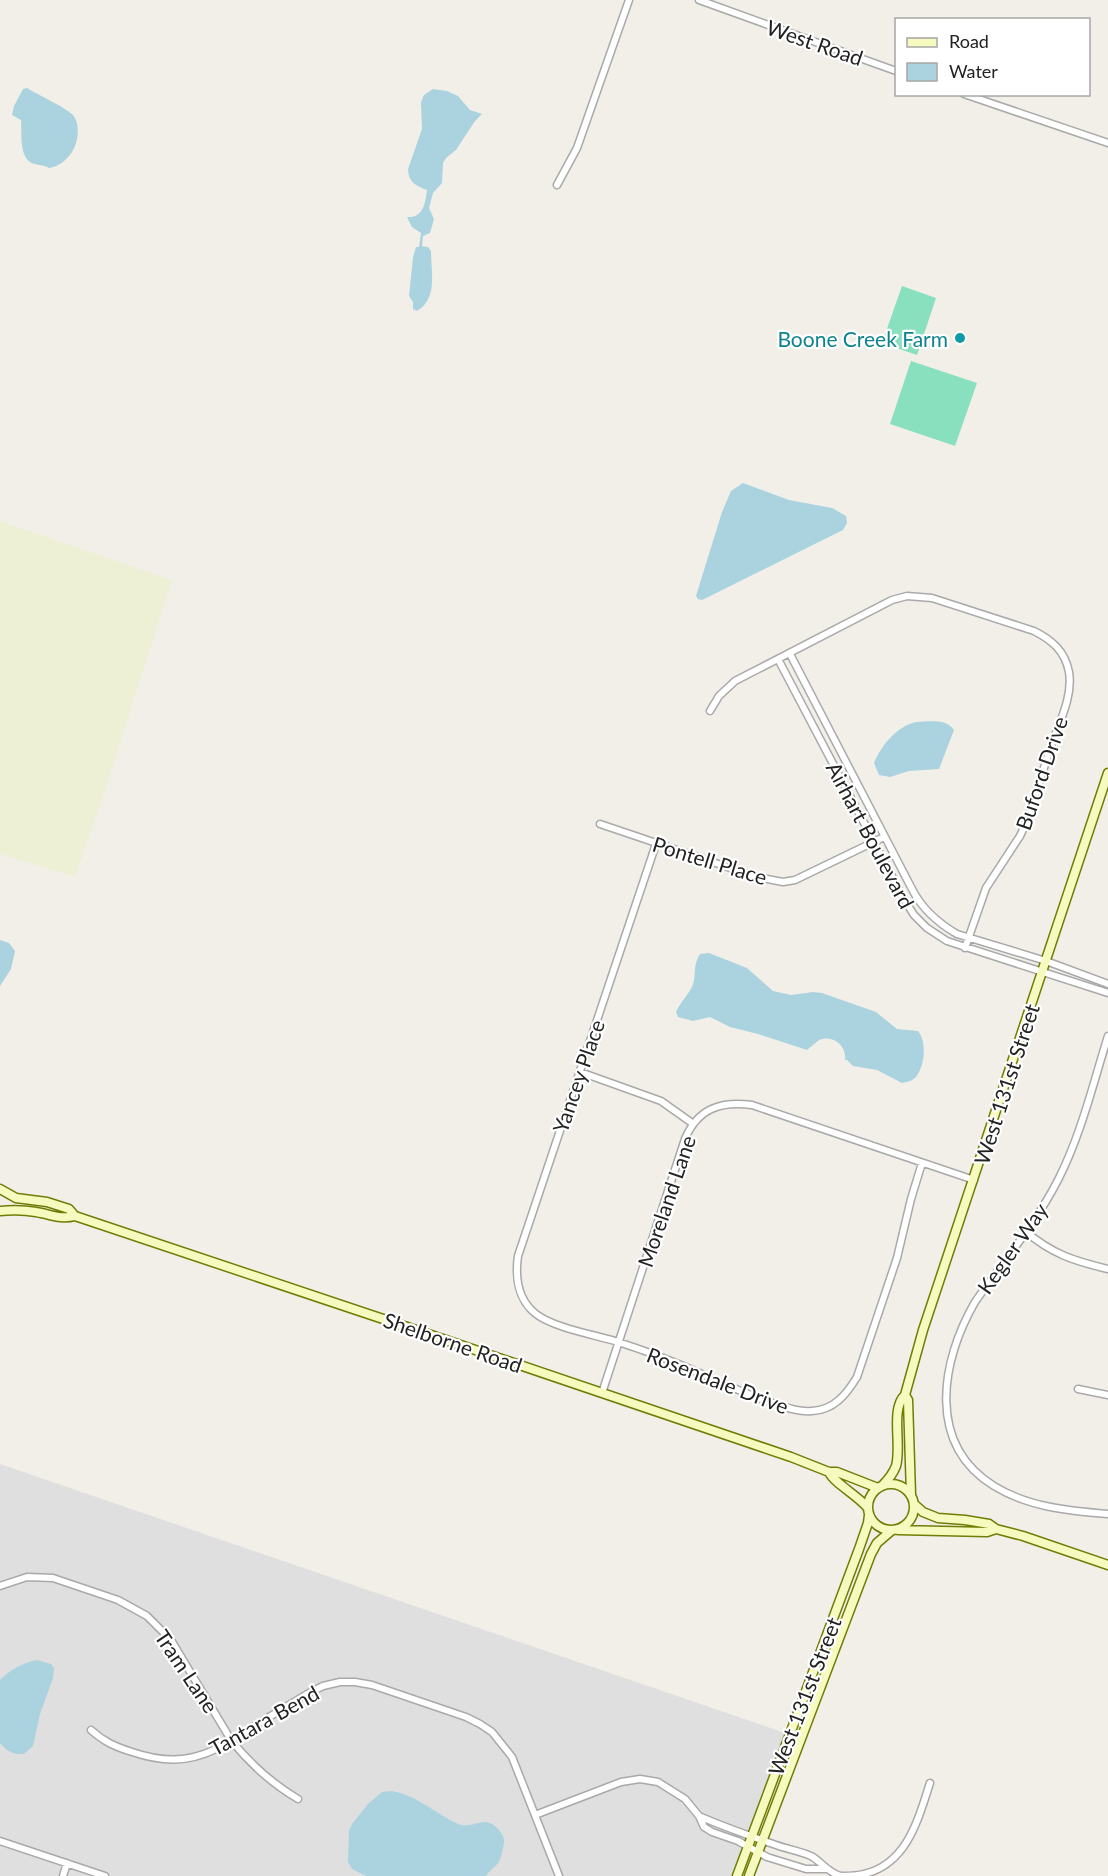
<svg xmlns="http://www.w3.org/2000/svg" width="1108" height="1876" viewBox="0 0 1108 1876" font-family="Lato,sans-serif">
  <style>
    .residential { fill: #e0dfdf }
    .farmland { fill: #eef0d5 }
    .pitch { fill: #88e0be }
    .water { fill: #aad3df }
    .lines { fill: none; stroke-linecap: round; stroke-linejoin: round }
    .street-casing { stroke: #a9a9a9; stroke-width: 9 }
    .secondary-casing { stroke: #707d05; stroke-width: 11 }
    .street { stroke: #fff; stroke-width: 6 }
    .secondary { stroke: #f7fabf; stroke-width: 8 }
    .culture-dot { fill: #0f9aa8; stroke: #fff; stroke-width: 2 }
    .labels { text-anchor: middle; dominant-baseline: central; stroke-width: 4.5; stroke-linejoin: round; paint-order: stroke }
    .street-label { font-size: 21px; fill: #222; stroke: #fff }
    .culture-label { font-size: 21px; fill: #0d838f; stroke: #fff; text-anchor: end }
  </style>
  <rect width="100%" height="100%" fill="#f2efe9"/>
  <!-- residential -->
  <path class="residential" d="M 0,1464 L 785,1733 L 735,1876 L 0,1876 Z"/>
  <!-- farmland -->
  <path class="farmland" d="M 0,521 L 172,580 L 104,794 L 75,877 L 0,854 Z"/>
  <!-- pitch -->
  <path class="pitch" d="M 902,286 L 936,298 L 917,355 L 882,343 Z
    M 911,361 L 977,383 L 955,446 L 890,424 Z"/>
  <!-- water -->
  <path class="water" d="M 27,88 C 38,95 65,107 73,115 C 81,125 78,142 72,152 C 67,160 58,167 49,168 C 43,164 36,166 30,162 C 19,154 22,132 21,120 L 12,115 L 14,106 L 23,89 Z
    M 433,89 L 447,91 L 458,96 L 470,110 L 482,114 L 475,121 L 456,150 L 446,158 L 443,163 L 442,183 L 433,193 L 429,208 L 434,219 L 430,233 L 423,236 L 422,246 L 428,247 L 431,251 C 431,273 438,298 417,311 L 413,309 L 413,302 L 409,296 L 413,257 L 416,247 L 419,247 L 421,233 L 412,227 L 407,217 C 424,218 425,203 427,190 C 416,186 408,182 408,169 L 422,129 L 421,102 L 424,95 Z
    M 743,483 L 789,500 L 832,508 L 846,516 L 847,523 L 843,530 L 702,600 L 698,599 L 696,596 L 722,512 L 731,491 Z
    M 916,722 C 928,722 946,718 954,730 L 939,769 L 909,771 L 890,777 L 879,775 L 874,763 C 881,746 897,726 916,722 Z
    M 0,940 L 9,943 L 15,951 L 11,969 L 0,986 Z
    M 709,953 L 747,968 L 773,991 L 791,995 L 813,992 L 822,993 L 876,1012 L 897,1029 L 918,1031 C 927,1042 925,1065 916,1077 C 912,1081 907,1082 902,1083 L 877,1070 L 853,1066 L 847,1060 L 845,1060 C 847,1046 833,1034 819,1040 C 815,1043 811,1047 807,1050 L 758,1034 L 730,1027 L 710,1017 L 693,1021 L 678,1017 L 676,1012 C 680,1003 687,996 692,987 C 697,976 692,967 700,954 Z
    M 37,1660 L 51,1664 L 54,1668 L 53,1678 L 40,1714 L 33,1746 L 24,1754 C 13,1755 7,1751 0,1743 L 0,1680 C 10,1670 22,1663 37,1660 Z
    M 392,1791 C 415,1795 433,1811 454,1822 C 466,1829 473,1823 485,1822 C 493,1822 503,1832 504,1840 C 504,1845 502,1854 500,1859 C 498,1866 490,1869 486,1876 L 366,1876 L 352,1869 L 348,1862 L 349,1831 L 352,1824 L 368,1804 L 382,1792 Z"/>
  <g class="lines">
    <defs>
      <path id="street" d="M 699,0 L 896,71
        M 964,94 L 1108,143
        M 557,185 L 577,148 L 629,0
        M 790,654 L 912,889 C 922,909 938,923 957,934 L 1046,961 L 1108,984
        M 778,659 L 904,899 L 914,915 L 927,928 L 947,941 L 1108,993
        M 710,711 L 719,696 L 735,681 L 892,600 L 907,596 L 932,598 L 1034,631 C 1052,640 1065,651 1069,672 C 1073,696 1060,721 1052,743 C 1043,770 1035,796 1026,823 L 1020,836 L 986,888 L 965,948
        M 600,824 L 757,877 L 783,882 L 795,880 L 884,837
        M 656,844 L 518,1256 C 515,1277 518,1300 536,1314 C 554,1328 596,1335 618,1342 C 640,1349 662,1357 683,1366 C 714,1379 744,1394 776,1404 C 788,1408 799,1412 812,1411 C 834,1410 846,1395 857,1377 L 897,1258 L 911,1199 L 922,1163
        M 1108,1036 C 1093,1084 1081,1135 1058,1180 C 1036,1223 1003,1262 975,1302 C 941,1361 926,1444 994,1486 C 1028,1507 1069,1511 1108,1514
        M 580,1072 L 661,1101 L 692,1123
        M 1025,1231 C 1052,1254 1074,1261 1108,1269
        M 1078,1389 L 1108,1395
        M 602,1393 L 685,1139 C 698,1108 721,1101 752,1105 L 974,1180
        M 0,1586 L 27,1577 L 53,1578 L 118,1600 L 147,1616 L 171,1640 L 231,1740 C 251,1765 271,1783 298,1799
        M 91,1730 C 104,1742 116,1747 132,1752 C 162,1762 187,1763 216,1749 L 309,1693 L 323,1686 L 340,1682 L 355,1682 L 372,1685 L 466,1717 L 480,1724 L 492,1732 L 512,1757 L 559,1876
        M 535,1815 L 621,1782 L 640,1779 L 658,1782 L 685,1799 L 699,1816 L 704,1827 L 712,1832 L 738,1841 L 767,1857 L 806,1869 L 826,1869
        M 699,1816 C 724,1827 750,1836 776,1845 C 787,1849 800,1851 811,1856 C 822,1862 828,1873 841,1876 C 848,1876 857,1876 864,1874 C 907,1864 918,1820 930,1783
        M 0,1841 L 105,1876
        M 63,1876 L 67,1863"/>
      <path id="secondary" d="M 0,1189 L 16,1198 L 47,1202 L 69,1209 L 75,1216
        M 0,1211 C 12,1210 24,1210 36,1212 C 50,1214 60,1220 75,1216 L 431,1335 L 791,1457 L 829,1472 L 837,1472 L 878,1488
        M 905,1395 L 908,1400 L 911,1495
        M 829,1472 C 834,1483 857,1495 867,1507
        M868 1507a23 23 0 1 1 46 0a23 23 0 1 1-46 0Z
        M 882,1486 C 888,1480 893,1474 896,1466 C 902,1446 890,1409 905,1395 L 923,1330 L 1108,773
        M 914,1504 L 923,1512 L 938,1518 L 965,1520 L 989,1524 L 996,1529 L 1023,1536 L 1108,1565
        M 898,1530 L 987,1532 L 996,1529
        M 737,1876 L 859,1549 L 868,1523 L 869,1515
        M 749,1876 L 871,1554 L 877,1543 L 891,1531"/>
    </defs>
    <!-- street casing -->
    <use href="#street" class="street-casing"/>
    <!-- secondary casing -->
    <use href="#secondary" class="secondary-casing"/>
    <!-- street -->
    <use href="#street" class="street"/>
    <!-- secondary -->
    <use href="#secondary" class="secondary"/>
  </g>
  <!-- markers -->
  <circle class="culture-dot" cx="960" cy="338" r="6"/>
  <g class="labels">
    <!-- street labels -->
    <g class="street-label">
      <text transform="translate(815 42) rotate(19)">West Road</text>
      <text transform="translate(1041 773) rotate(-71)">Buford Drive</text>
      <text transform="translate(871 835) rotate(62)">Airhart Boulevard</text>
      <text transform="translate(710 860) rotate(17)">Pontell Place</text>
      <text transform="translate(578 1076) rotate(-71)">Yancey Place</text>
      <text transform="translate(1006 1084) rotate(-72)">West 131st Street</text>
      <text transform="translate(666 1201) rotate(-71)">Moreland Lane</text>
      <text transform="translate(1012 1248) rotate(-55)">Kegler Way</text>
      <text transform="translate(453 1342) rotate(19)">Shelborne Road</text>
      <text transform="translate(718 1380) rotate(21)">Rosendale Drive</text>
      <text transform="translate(187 1671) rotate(56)">Tram Lane</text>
      <text transform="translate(804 1696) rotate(-69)">West 131st Street</text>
      <text transform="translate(264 1720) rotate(-29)">Tantara Bend</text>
    </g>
    <!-- culture labels -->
    <g class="culture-label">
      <text x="948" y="338">Boone Creek Farm</text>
    </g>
  </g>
  <!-- legend -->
  <rect x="895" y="18" width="195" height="78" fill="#ffffff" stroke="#a7a7a7" stroke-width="1.5"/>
  <rect x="907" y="38" width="30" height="9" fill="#f7fabf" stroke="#a7a7a7" stroke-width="1.5"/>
  <text x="949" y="48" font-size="18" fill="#222222">Road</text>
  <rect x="907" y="63" width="30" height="18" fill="#aad3df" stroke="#a7a7a7" stroke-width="1.5"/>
  <text x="949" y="78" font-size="18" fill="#222222">Water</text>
</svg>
